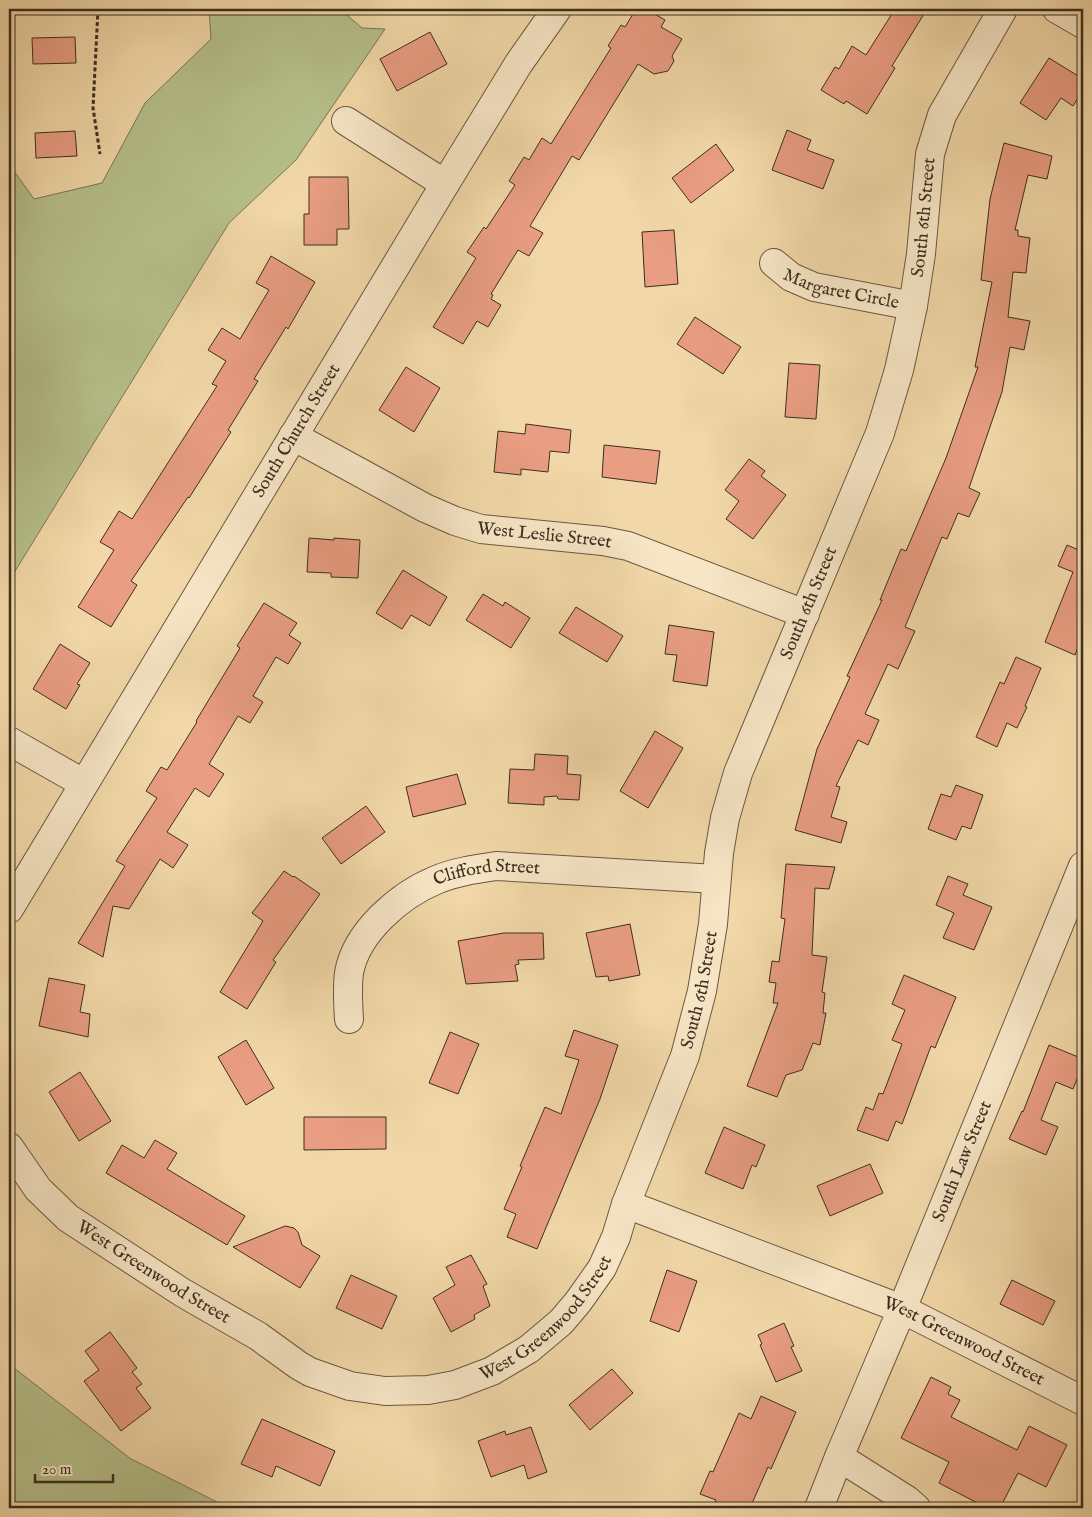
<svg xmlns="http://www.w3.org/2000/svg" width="1092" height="1517" viewBox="0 0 1092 1517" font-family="'IM FELL English',serif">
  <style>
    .green { fill: #b6c08b; stroke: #7a7756 }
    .building { fill: #e99d82; stroke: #3d2e21 }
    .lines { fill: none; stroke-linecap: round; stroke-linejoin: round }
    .minor-casing { stroke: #6a5843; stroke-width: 30 }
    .path { stroke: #3d2e21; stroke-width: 3; stroke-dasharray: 4 2.5; stroke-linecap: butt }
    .minor { stroke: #f7e6c6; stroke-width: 28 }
    .labels { text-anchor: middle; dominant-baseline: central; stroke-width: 4; stroke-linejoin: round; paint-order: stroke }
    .street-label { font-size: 18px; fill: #3d2e21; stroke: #f7e6c6 }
  </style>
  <rect width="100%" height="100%" fill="#f2d8a8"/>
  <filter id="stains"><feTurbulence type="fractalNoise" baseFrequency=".004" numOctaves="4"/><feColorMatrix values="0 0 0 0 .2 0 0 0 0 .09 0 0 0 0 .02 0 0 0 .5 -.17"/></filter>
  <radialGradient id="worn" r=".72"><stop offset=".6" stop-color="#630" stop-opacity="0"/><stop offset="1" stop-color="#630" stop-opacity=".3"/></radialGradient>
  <!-- green -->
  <path class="green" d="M 209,9 L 340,9 L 362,28 L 385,29 L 296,160 L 229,223 L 9,581 L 9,164 L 34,199 L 102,183 L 145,103 L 211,39 Z
    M 9,1364 L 131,1459 L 229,1508 L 9,1508 Z"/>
  <!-- building -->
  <path class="building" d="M 636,9 L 646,9 L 665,20 L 661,27 L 682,39 L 672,56 L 674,61 L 668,71 L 654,74 L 638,64 L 579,160 L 572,156 L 530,226 L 543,233 L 529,256 L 518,250 L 491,294 L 493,295 L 491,299 L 501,305 L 488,327 L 477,321 L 463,344 L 433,327 L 476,258 L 467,252 L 484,227 L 486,229 L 515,185 L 509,181 L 524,157 L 529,160 L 542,138 L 551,144 L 611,48 L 608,46 L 621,25 L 625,27 Z
    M 895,9 L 927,9 L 892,66 L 895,68 L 867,114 L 846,101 L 844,104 L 821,90 L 835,67 L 839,69 L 852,46 L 866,55 Z
    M 430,32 L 447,64 L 397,91 L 380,59 Z
    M 75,37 L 76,63 L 33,64 L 32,38 Z
    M 1049,58 L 1083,79 L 1083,90 L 1073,106 L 1061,98 L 1046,120 L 1020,103 Z
    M 787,130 L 811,140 L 807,150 L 834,160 L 823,189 L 772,170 Z
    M 75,131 L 77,156 L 36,158 L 35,133 Z
    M 1004,143 L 1052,156 L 1047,179 L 1028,175 L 1015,230 L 1018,230 L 1018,236 L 1030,238 L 1026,273 L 1013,272 L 1008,317 L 1030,321 L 1024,350 L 1010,347 L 1002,392 L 969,488 L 980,493 L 969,517 L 958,513 L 947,539 L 942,537 L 905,627 L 915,631 L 898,669 L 888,664 L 865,714 L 879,720 L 868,745 L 858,740 L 836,786 L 840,787 L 831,817 L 847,822 L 841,843 L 795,830 L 817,749 L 850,677 L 847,676 L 882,600 L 880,600 L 901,549 L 906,551 L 946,458 L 978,367 L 975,367 L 992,282 L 981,280 L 990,199 Z
    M 716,144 L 734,170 L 691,203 L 672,178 Z
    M 309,177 L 348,177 L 349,229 L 337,229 L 337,245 L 304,245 L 304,214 L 309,214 Z
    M 674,230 L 678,284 L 645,287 L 642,232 Z
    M 271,256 L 315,282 L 288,329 L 286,327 L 254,379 L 258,381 L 228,430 L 231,432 L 189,498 L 188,497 L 131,581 L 137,585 L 111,627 L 78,607 L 114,550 L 100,542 L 119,511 L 132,519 L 217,386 L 212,384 L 226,361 L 208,350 L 222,328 L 240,339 L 269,290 L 256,283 Z
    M 695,317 L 741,347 L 723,374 L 677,344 Z
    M 789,363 L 820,365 L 816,419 L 785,417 Z
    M 406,367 L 440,388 L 414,432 L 379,410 Z
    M 526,424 L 571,430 L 569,453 L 550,451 L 548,472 L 521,469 L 521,475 L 494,472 L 498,431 L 525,434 Z
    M 604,445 L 660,451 L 656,484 L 602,477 Z
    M 749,459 L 765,471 L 761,476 L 786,495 L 753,539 L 726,519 L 739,501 L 725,490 Z
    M 309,538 L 334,540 L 334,538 L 360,540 L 358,578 L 331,577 L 331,573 L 307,572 Z
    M 1067,545 L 1081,551 L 1083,548 L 1083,635 L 1075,655 L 1045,642 L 1073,572 L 1058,566 Z
    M 403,570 L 447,597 L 430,626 L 411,615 L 402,629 L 376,613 Z
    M 483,594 L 503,606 L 505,602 L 530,618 L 511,648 L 466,620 Z
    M 264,603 L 297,623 L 289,635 L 301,643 L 288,664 L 276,657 L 253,696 L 263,702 L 250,723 L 238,716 L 209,764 L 224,774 L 209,797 L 195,788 L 167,832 L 188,845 L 173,868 L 160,859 L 129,909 L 113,906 L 103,957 L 78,943 L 125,866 L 116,861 L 157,798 L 146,791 L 161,767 L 167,770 L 197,722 L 196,721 L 240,648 L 237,646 Z
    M 576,607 L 623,636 L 607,662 L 559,633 Z
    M 669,625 L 714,632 L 707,686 L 673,681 L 677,655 L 665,654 Z
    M 60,644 L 90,663 L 77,684 L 80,685 L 66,709 L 33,689 Z
    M 1016,657 L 1041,668 L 1025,706 L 1027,707 L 1017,728 L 1007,723 L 997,747 L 976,737 L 1000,682 L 1004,684 Z
    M 655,731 L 683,748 L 648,808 L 620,791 Z
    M 535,754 L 568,756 L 567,774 L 581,775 L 579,800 L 558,799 L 557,796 L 544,797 L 544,805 L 508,803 L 510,769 L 534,770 Z
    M 457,774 L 466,804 L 413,817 L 406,787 Z
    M 956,785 L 983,795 L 971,829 L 962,826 L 956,840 L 928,829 L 941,794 L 951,797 Z
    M 366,806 L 385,832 L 341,864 L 322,838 Z
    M 786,864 L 835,867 L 829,889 L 815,888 L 812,955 L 827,957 L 822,992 L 825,993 L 823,1013 L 826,1013 L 820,1045 L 813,1043 L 802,1070 L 786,1075 L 777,1097 L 747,1086 L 778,1003 L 773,1003 L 776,983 L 769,982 L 772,961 L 779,962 L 785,919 L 781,918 Z
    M 284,871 L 293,877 L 294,876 L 320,894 L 273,960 L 276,962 L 247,1009 L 220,992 L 263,921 L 252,913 Z
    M 948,876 L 968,884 L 963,895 L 992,907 L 974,950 L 943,938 L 954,913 L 936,905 Z
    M 630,924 L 640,975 L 609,981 L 608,976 L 596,977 L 586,933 Z
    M 504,933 L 543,933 L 544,959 L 518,960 L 519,964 L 515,965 L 518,981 L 466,984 L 458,941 Z
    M 904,975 L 956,997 L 935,1048 L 931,1046 L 902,1124 L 896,1121 L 888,1141 L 857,1130 L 866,1107 L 873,1110 L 879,1093 L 883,1094 L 902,1044 L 892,1040 L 905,1010 L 892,1004 Z
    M 49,978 L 85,985 L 80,1012 L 90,1014 L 88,1037 L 39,1026 Z
    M 574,1030 L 618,1045 L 600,1099 L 537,1249 L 507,1237 L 516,1214 L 504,1209 L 522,1167 L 520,1166 L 545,1107 L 561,1114 L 579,1060 L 565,1056 Z
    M 450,1032 L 479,1044 L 458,1094 L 429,1083 Z
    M 246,1040 L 274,1088 L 246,1105 L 218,1057 Z
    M 1049,1045 L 1083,1059 L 1083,1064 L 1073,1089 L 1056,1082 L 1041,1120 L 1058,1127 L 1046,1155 L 1009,1139 L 1022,1111 L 1023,1112 Z
    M 80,1072 L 111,1121 L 79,1141 L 49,1092 Z
    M 304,1117 L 386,1117 L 386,1149 L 304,1150 Z
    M 724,1127 L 765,1145 L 756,1167 L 752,1165 L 743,1189 L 705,1173 Z
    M 155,1140 L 177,1153 L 167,1169 L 245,1216 L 227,1245 L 106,1173 L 122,1145 L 144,1158 Z
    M 870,1164 L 883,1193 L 830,1216 L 817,1186 Z
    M 285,1226 L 294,1228 L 298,1232 L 302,1245 L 320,1256 L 300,1288 L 233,1247 Z
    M 471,1255 L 487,1284 L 483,1286 L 490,1306 L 474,1315 L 475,1319 L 451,1332 L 433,1298 L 455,1285 L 446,1267 Z
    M 667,1270 L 697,1281 L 679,1332 L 650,1321 Z
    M 351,1275 L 397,1296 L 382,1329 L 336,1308 Z
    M 1012,1280 L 1055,1301 L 1043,1325 L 1000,1304 Z
    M 784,1323 L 794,1346 L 791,1347 L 802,1371 L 776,1382 L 760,1345 L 762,1344 L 758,1335 Z
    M 110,1332 L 137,1368 L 132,1372 L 142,1384 L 136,1388 L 151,1408 L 121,1431 L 84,1381 L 99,1370 L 85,1351 Z
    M 612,1369 L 633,1393 L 590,1430 L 569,1405 Z
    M 931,1377 L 951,1387 L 948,1394 L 960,1400 L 951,1417 L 1017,1450 L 1029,1426 L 1067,1445 L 1046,1487 L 1018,1473 L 1000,1508 L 987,1508 L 939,1483 L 949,1462 L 901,1438 Z
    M 761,1396 L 796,1412 L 771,1469 L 768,1467 L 750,1508 L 713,1508 L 716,1500 L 700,1494 L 710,1471 L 713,1472 L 739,1413 L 751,1419 Z
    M 262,1419 L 335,1451 L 320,1486 L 276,1466 L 272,1477 L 241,1464 Z
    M 531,1427 L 547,1472 L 528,1479 L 524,1465 L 491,1477 L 478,1441 L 505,1431 L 506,1435 Z"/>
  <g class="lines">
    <defs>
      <g id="minor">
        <path d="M 1057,9 L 1083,24"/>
        <path d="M 346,121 L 445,184"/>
        <path id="s1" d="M 774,263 L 791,277 L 814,287 L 913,306"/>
        <path id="s2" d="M 293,436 L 425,508 L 455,521 L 481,529 L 603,541 L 628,546 L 805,614"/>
        <path d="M 9,741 L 83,783"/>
        <path id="s3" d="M 9,909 L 445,184 L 519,63 L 557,9"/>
        <path id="s4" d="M 349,1019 C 348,1003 347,988 349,973 C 356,932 400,895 436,880 C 455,872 476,869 496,866 L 716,879"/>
        <path id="s5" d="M 9,1147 L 38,1189 L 68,1218 L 183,1293 L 258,1336 L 298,1365 L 310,1372 L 350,1386 L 385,1391 L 428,1390 L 455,1385 L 492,1371 L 529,1349 L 561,1322 L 578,1302 L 602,1268 L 616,1237 L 626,1204 L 685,1056 L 702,991 L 713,924 L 719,853 L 725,818 L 738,773 L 880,433 L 899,370 L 913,306 L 921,254 L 930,154 L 942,115 L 1003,9"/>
        <path id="s6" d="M 626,1204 L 902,1309 L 1083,1401"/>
        <path d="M 839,1457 L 907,1500 L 916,1508"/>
        <path id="s7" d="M 819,1508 L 839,1457 L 902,1309 L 1083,866"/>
      </g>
    </defs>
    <!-- minor casing -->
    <use href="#minor" class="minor-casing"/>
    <!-- path -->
    <path class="path" d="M 98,9 L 93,108 L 100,154"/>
    <!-- minor -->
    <use href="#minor" class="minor"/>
  </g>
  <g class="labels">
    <!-- street labels -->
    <g class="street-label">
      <text stroke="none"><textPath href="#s5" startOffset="1826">South 6th Street</textPath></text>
      <text stroke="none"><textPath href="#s1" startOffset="74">Margaret Circle</textPath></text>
      <text stroke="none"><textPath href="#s3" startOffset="558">South Church Street</textPath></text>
      <text stroke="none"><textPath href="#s2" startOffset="274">West Leslie Street</textPath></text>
      <text stroke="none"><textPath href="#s5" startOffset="1421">South 6th Street</textPath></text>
      <text stroke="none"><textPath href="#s4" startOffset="230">Clifford Street</textPath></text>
      <text stroke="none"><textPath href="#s5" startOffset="1016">South 6th Street</textPath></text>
      <text stroke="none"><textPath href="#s7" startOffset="375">South Law Street</textPath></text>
      <text stroke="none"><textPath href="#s5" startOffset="194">West Greenwood Street</textPath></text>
      <text stroke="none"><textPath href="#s5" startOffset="644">West Greenwood Street</textPath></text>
      <text stroke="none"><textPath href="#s6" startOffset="365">West Greenwood Street</textPath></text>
    </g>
  </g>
  <!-- margin -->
  <rect width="1092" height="1517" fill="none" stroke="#f2d8a8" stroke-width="30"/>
  <rect x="10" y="10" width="1072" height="1497" fill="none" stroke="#3d2e21" stroke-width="2.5"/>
  <rect x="15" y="15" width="1062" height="1487" fill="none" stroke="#3d2e21"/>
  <!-- scale -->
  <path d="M35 1474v8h78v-8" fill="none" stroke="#3d2e21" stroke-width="2.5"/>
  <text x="42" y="1474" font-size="15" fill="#3d2e21" stroke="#f7e6c6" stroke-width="4" paint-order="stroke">20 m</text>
  <rect width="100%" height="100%" filter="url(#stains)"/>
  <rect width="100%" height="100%" fill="url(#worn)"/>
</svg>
